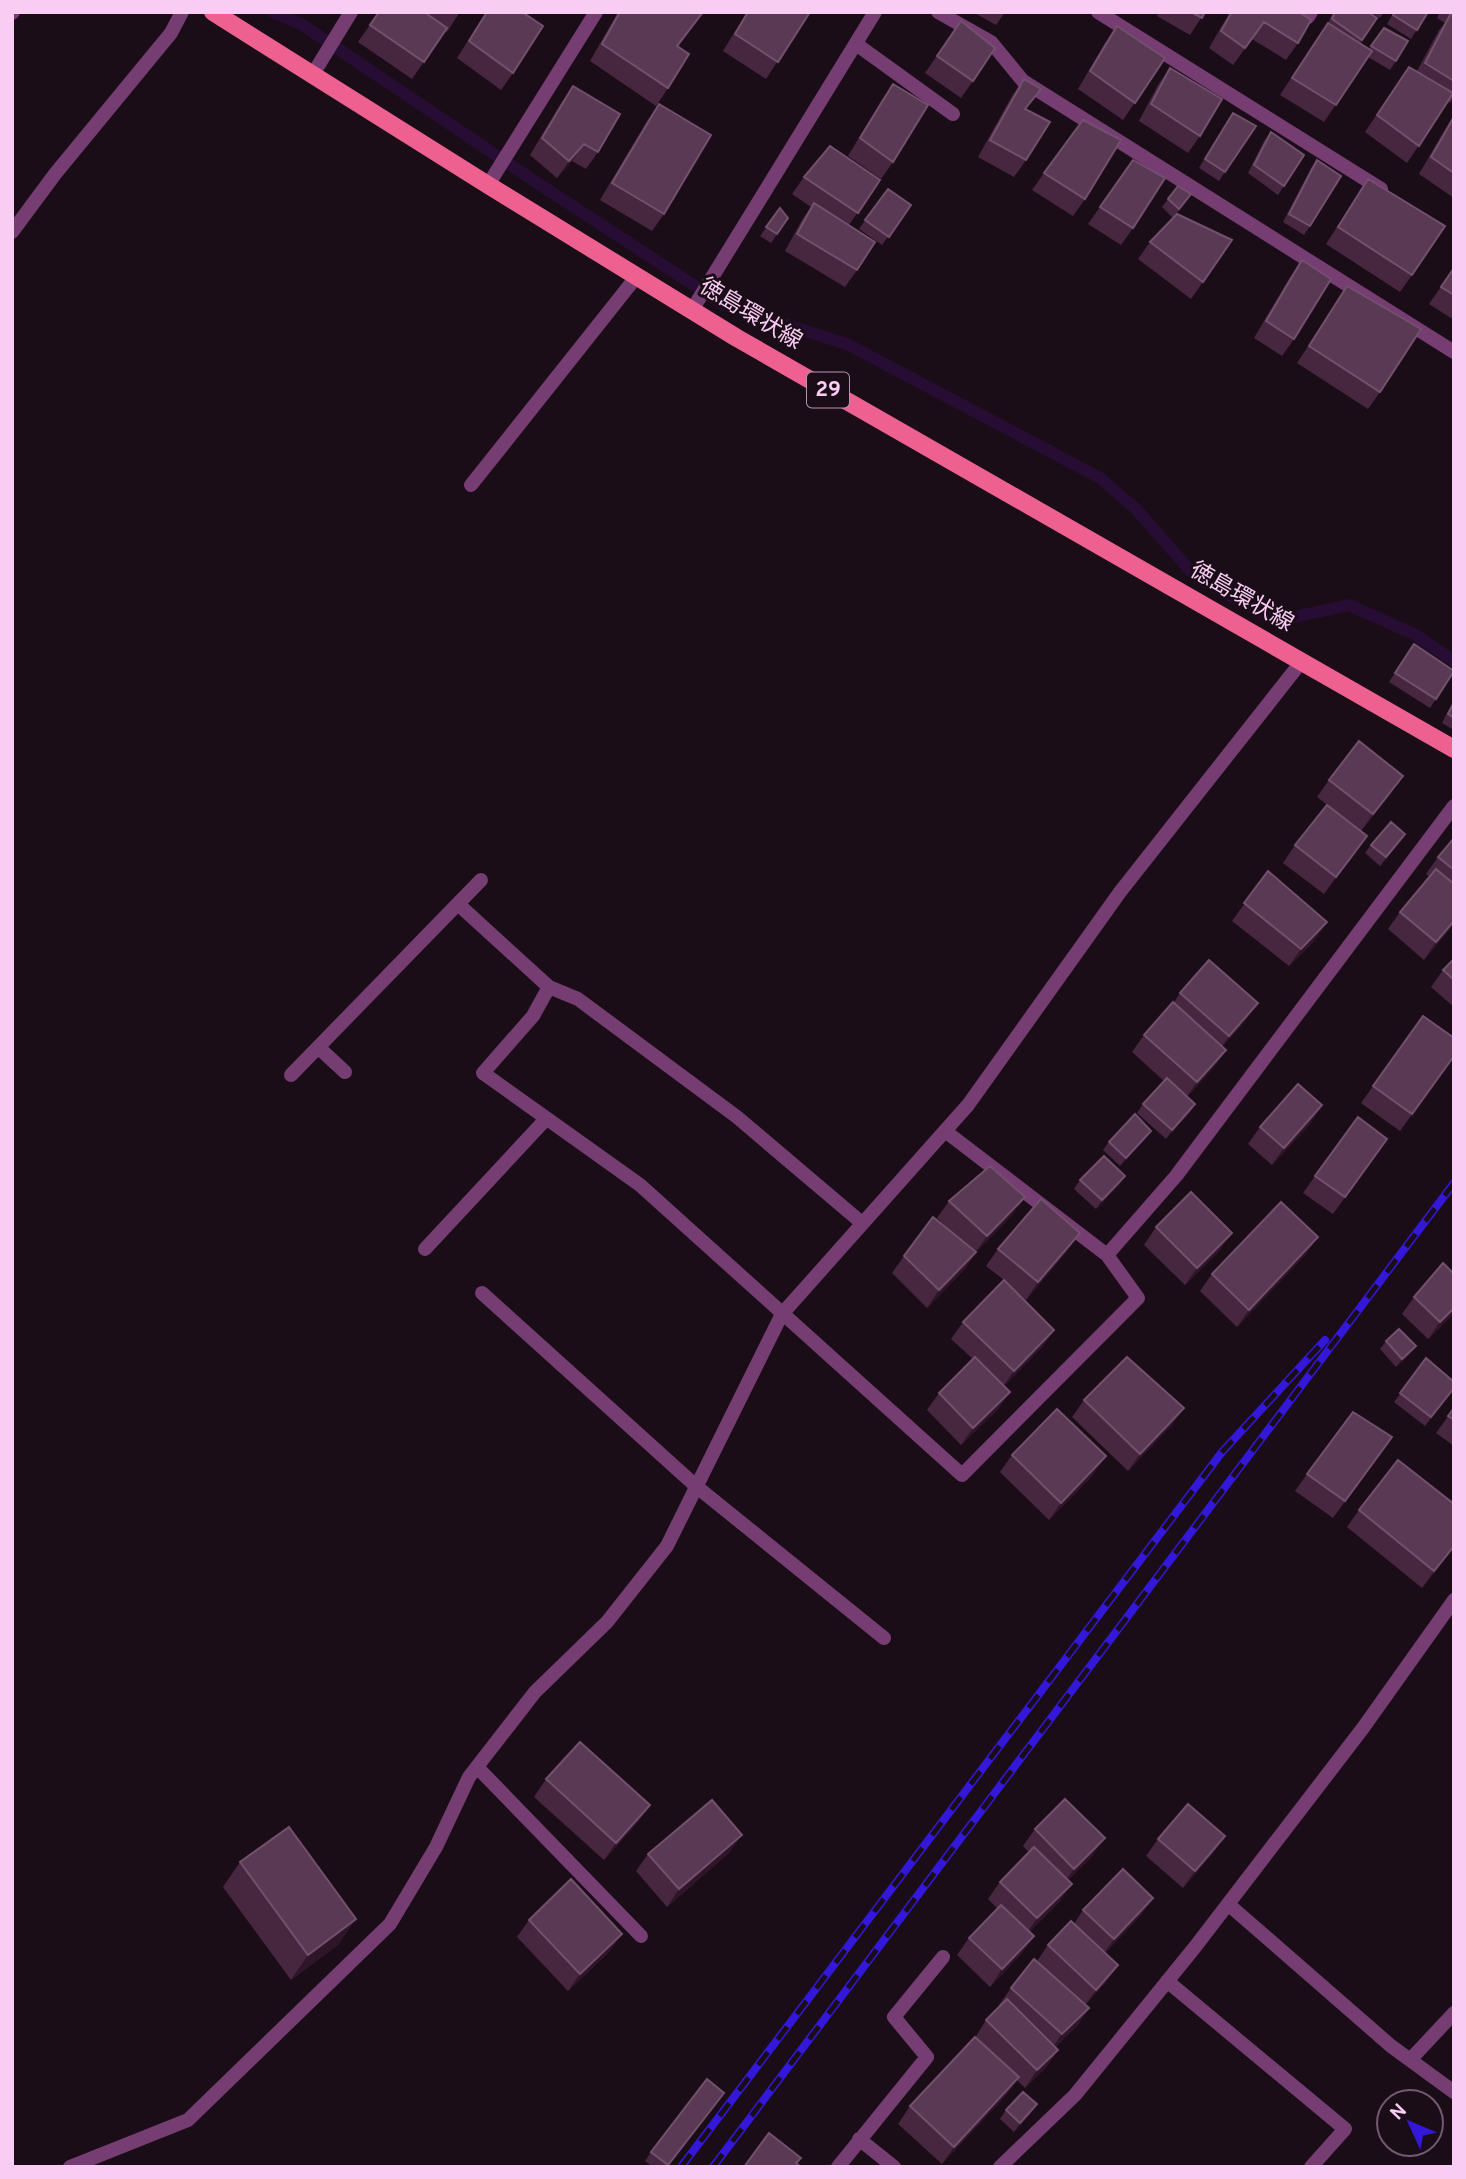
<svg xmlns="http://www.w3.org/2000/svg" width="1466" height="2179" viewBox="0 0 1466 2179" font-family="Overpass,'Noto Sans JP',sans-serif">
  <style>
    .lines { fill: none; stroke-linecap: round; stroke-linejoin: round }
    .stream { stroke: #270d34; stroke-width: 12 }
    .lane { stroke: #753d71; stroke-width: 14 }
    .street { stroke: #753d71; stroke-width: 14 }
    .primary { stroke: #ed608f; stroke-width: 18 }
    .rail-casing { stroke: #3318da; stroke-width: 8 }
    .rail { stroke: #1b0d18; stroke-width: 5; stroke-dasharray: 16; stroke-linecap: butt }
    .wall { fill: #472740 }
    .shaded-wall { fill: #2e1528 }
    .building { fill: #5a3954; stroke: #73506d; stroke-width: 2 }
    .labels { text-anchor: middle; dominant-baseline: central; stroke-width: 6; stroke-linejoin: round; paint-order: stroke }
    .shield { fill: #1b0d18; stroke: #b693b1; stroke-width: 2 }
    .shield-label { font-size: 21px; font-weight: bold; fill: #f9cdf3 }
    .street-label { font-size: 23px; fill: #f9cdf3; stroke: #1b0d18 }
  </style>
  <rect width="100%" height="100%" fill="#1b0d18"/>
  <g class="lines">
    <!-- stream -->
    <path class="stream" d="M 273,12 L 301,24 L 536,182 L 724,305 L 847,344 L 1100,478 L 1135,508 L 1195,576 L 1276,621 L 1349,605 L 1414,634 L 1454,661"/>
    <!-- lane -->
    <path class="lane" d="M 1308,17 L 1311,12
      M 856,44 L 953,114"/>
    <!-- street -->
    <path class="street" d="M 938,12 L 991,42 L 1023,81 L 1454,352
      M 1098,12 L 1381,189
      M 12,13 L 13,12
      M 313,74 L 351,12
      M 488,185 L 596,12
      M 12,232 L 55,174 L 171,33 L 182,12
      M 692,310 L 875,12
      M 471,485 L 637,276
      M 458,904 L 549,987 L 578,999 L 737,1117 L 862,1223
      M 549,987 L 533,1016 L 483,1073 L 640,1185 L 962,1475 L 1138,1298 L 1107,1255
      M 318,1047 L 345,1072
      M 291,1075 L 481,880
      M 945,1131 L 1107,1255 L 1176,1176 L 1454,806
      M 425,1249 L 546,1119
      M 482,1293 L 697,1487 L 884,1638
      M 477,1767 L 641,1936
      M 1228,1904 L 1391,2046 L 1454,2092
      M 1167,1981 L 1345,2129 L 1311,2167
      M 1410,2060 L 1454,2013
      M 859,2139 L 894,2167
      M 70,2167 L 188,2120 L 390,1924 L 436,1847 L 469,1777 L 535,1692 L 607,1622 L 667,1546 L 782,1314 L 968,1105 L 1120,892 L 1302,661
      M 838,2167 L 927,2057 L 894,2017 L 943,1957
      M 1000,2167 L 1075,2095 L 1195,1947 L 1363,1728 L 1454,1600"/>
    <!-- primary -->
    <path class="primary" d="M 213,12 L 488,185 L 737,338 L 1454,749"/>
    <defs>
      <path id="rail" d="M 681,2167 L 1222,1452 L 1325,1340
        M 713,2167 L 1454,1183"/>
    </defs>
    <!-- rail casing -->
    <use href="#rail" class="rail-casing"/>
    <!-- rail -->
    <use href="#rail" class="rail"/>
  </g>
  <!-- wall -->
  <path class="wall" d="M 379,12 L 460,12 L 447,32 L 445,31 L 412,79 L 358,42 Z
    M 486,12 L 522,12 L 513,73 L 501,90 L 457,58 Z
    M 618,12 L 704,12 L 678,47 L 668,88 L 656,106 L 590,61 Z
    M 747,12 L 810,12 L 766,79 L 723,51 Z
    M 973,12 L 1005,12 L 996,25 Z
    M 1159,12 L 1205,12 L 1190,35 L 1157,16 Z
    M 1230,12 L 1299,12 L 1298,43 L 1286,60 L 1252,39 L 1233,65 L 1209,48 Z
    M 1333,12 L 1368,12 L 1377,18 L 1360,44 L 1369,49 L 1384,28 L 1396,61 L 1390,70 L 1368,57 L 1324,122 L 1280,95 L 1316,40 L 1328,23 Z
    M 1371,12 L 1384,12 L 1380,18 Z
    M 1394,12 L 1428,12 L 1411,39 L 1387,24 Z
    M 1440,12 L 1454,12 L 1454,97 L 1450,103 L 1448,102 L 1407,163 L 1365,132 L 1409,67 L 1417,71 L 1439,30 L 1445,23 L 1437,18 Z
    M 961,21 L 973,81 L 961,98 L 925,73 Z
    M 1117,26 L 1165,58 L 1123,120 L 1078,89 L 1105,43 Z
    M 1170,68 L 1200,136 L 1188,153 L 1139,121 L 1158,85 Z
    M 1024,79 L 1027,110 L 1026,160 L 1014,177 L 978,157 L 1012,96 Z
    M 893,84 L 893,162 L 881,179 L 848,156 L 881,101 Z
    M 573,86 L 598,152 L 586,169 L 572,161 L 557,178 L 530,155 L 561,103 Z
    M 659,104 L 664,214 L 652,231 L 600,200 L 647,121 Z
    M 1233,113 L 1256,126 L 1219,181 L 1199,168 Z
    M 1454,114 L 1454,198 L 1419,174 Z
    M 1271,132 L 1304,155 L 1278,195 L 1248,173 L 1264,141 Z
    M 1133,160 L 1133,228 L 1121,245 L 1088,224 Z
    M 1317,160 L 1310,226 L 1304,235 L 1283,222 L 1311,168 Z
    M 1044,173 L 1085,199 L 1073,216 L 1032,190 Z
    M 804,177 L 880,180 L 849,225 L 857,270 L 845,287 L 785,251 L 802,220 L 811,207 L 792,194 Z
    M 1368,179 L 1412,275 L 1400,292 L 1326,244 Z
    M 1178,186 L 1185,203 L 1173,218 L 1232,240 L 1191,299 L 1138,259 L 1150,242 L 1173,218 L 1162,207 Z
    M 888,189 L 911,205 L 882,245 L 859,229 Z
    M 780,208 L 777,234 L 771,243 L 760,236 Z
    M 1302,260 L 1294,339 L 1282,356 L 1254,338 L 1290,277 Z
    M 1454,268 L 1454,320 L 1429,304 Z
    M 1347,286 L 1380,392 L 1368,409 L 1297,363 Z
    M 1414,644 L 1454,672 L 1430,708 L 1389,682 Z
    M 1454,699 L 1454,730 L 1442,723 Z
    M 1329,780 L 1391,793 L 1361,831 L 1317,797 Z
    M 1367,836 L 1324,894 L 1283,863 L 1295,845 Z
    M 1454,838 L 1454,924 L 1424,960 L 1388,929 L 1400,912 L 1429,876 L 1426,874 L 1438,857 Z
    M 1399,843 L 1380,866 L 1365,853 L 1371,845 Z
    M 1268,871 L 1315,940 L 1289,966 L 1232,921 Z
    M 1454,959 L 1454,1007 L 1431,987 L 1443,970 Z
    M 1180,993 L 1246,1020 L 1222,1047 L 1226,1050 L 1214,1067 L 1187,1097 L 1195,1104 L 1189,1113 L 1166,1139 L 1137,1113 L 1143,1104 L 1164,1081 L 1132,1052 L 1144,1035 L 1174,1002 Z
    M 1423,1016 L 1454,1056 L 1400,1131 L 1361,1103 Z
    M 1311,1123 L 1272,1165 L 1248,1144 L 1260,1127 Z
    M 1145,1139 L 1120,1166 L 1103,1150 L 1109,1142 Z
    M 1375,1156 L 1333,1214 L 1303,1193 L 1315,1176 Z
    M 1125,1176 L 1119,1185 L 1096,1209 L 1074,1189 L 1080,1180 Z
    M 949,1201 L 1013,1214 L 976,1252 L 965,1269 L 927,1308 L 892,1273 L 904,1256 L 954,1234 L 937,1218 Z
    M 1156,1227 L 1220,1250 L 1185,1285 L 1144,1245 Z
    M 998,1249 L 1068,1250 L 1026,1300 L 1004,1281 L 1054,1330 L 1042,1347 L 1004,1386 L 1010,1392 L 998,1409 L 961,1445 L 927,1410 L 939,1393 L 973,1359 L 951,1339 L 963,1322 L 1004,1280 L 986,1266 Z
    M 1306,1254 L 1237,1327 L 1200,1291 L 1212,1274 Z
    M 1414,1297 L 1454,1313 L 1428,1339 L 1402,1314 Z
    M 1386,1341 L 1416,1346 L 1409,1355 L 1396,1367 L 1380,1349 Z
    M 1426,1358 L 1454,1388 L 1425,1426 L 1394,1402 Z
    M 1084,1400 L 1172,1425 L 1128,1471 L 1072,1417 Z
    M 1454,1408 L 1454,1446 L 1436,1433 Z
    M 1392,1437 L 1333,1518 L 1295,1491 L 1307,1474 Z
    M 1012,1455 L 1094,1474 L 1049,1520 L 1000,1472 Z
    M 1359,1510 L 1454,1548 L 1422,1588 L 1347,1527 Z
    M 546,1779 L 650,1805 L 638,1822 L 604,1860 L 534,1797 Z
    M 1035,1829 L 1093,1855 L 1068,1880 L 1060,1901 L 1029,1932 L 1034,1936 L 1022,1953 L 990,1987 L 957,1955 L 969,1938 L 997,1908 L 988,1899 L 1000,1882 L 1029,1852 L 1023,1846 Z
    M 1225,1836 L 1213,1853 L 1183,1888 L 1146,1856 L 1158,1839 Z
    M 730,1852 L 667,1907 L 636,1871 L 648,1854 Z
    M 240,1862 L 339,1944 L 291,1980 L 223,1887 Z
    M 1153,1898 L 1141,1915 L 1105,1953 L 1106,1982 L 1085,2005 L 1089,2008 L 1077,2026 L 1055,2047 L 1058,2050 L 1046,2067 L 1025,2088 L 1017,2080 L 1007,2094 L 942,2164 L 898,2124 L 910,2106 L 975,2038 L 986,2020 L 1001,2006 L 999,2005 L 1011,1988 L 1037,1961 L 1048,1945 L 1074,1924 L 1083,1910 Z
    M 529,1920 L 610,1951 L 568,1991 L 517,1937 Z
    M 718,2102 L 667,2167 L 653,2167 L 645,2161 L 651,2152 Z
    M 1006,2110 L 1031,2113 L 1014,2132 L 1000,2119 Z"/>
  <!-- shaded-wall -->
  <path class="shaded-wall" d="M 584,144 L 572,161 L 557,178 L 569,161 Z
    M 1403,776 L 1391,793 L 1361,831 L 1373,814 Z
    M 1367,836 L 1355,854 L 1324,894 L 1336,877 Z
    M 1454,921 L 1454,924 L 1424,960 L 1436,942 Z
    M 1327,922 L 1315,940 L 1289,966 L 1301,949 Z
    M 1258,1003 L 1246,1020 L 1217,1053 L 1229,1036 Z
    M 1226,1050 L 1214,1067 L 1185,1099 L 1197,1082 Z
    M 1195,1104 L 1189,1113 L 1166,1139 L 1172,1130 Z
    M 1322,1105 L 1311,1123 L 1272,1165 L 1284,1148 Z
    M 1151,1131 L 1145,1139 L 1120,1166 L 1126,1158 Z
    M 1125,1176 L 1119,1185 L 1096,1209 L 1102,1200 Z
    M 1025,1197 L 1013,1214 L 976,1252 L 965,1269 L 927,1308 L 939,1290 L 975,1253 L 987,1236 Z
    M 1080,1233 L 1068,1250 L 1026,1300 L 1038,1282 Z
    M 1232,1233 L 1220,1250 L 1185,1285 L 1197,1268 Z
    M 1318,1237 L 1306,1254 L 1237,1327 L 1249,1310 Z
    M 1454,1308 L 1454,1313 L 1428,1339 L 1440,1322 Z
    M 1054,1330 L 1042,1347 L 1002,1388 L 1014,1371 Z
    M 1416,1346 L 1409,1355 L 1396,1367 L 1402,1359 Z
    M 1010,1392 L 998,1409 L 961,1445 L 973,1428 Z
    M 1184,1408 L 1172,1425 L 1128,1471 L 1140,1454 Z
    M 1106,1456 L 1094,1474 L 1049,1520 L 1061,1503 Z
    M 1454,1546 L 1454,1548 L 1422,1588 L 1434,1571 Z
    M 650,1805 L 638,1822 L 604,1860 L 616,1843 Z
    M 742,1835 L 730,1852 L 667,1907 L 679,1889 Z
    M 1225,1836 L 1213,1853 L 1183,1888 L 1195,1871 Z
    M 1105,1838 L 1093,1855 L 1062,1886 L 1074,1869 Z
    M 1072,1884 L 1060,1901 L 1025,1936 L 1037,1918 Z
    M 1153,1898 L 1141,1915 L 1102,1956 L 1114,1939 Z
    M 356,1919 L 339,1944 L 291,1980 L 308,1955 Z
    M 622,1934 L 610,1951 L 568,1991 L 580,1974 Z
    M 1034,1936 L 1022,1953 L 990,1987 L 1002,1969 Z
    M 1118,1965 L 1106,1982 L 1084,2007 L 1096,1990 Z
    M 1089,2008 L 1077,2026 L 1050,2051 L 1062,2034 Z
    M 1058,2050 L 1046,2067 L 1025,2088 L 1037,2070 Z
    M 1019,2077 L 1007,2094 L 942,2164 L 954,2147 Z
    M 1037,2104 L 1031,2113 L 1014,2132 L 1020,2123 Z"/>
  <!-- building -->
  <path class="building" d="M 379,12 L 424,12 L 447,28 L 424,62 L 370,25 Z
    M 487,12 L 522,12 L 543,26 L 513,73 L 469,41 Z
    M 620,12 L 703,12 L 677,46 L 689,54 L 668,88 L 602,44 Z
    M 748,12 L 810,12 L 778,62 L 735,34 Z
    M 1191,12 L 1205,12 L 1202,18 Z
    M 1232,12 L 1299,12 L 1311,20 L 1298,43 L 1264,22 L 1245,48 L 1221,31 Z
    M 1335,12 L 1368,12 L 1377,18 L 1362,40 L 1332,19 Z
    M 1395,12 L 1428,12 L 1417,30 L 1393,15 Z
    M 1451,13 L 1454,15 L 1454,81 L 1425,63 Z
    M 961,21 L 995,48 L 973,81 L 937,56 Z
    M 1328,23 L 1372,51 L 1336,105 L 1292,78 Z
    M 1117,26 L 1165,58 L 1135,103 L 1090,71 Z
    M 1384,28 L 1408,41 L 1396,61 L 1371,46 Z
    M 1409,67 L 1453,93 L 1419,146 L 1377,115 Z
    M 1170,68 L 1222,99 L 1200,136 L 1151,104 Z
    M 1024,79 L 1041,89 L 1025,109 L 1050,122 L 1026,160 L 990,140 Z
    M 893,84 L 928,105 L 893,162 L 860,138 Z
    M 573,86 L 620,114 L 598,152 L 584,144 L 569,161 L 542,138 Z
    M 659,104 L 711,135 L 664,214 L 612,183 Z
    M 1233,113 L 1256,126 L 1225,172 L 1205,159 Z
    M 1454,117 L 1454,173 L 1431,157 Z
    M 1083,120 L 1121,140 L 1085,199 L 1044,173 Z
    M 1271,132 L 1304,155 L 1284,186 L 1254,165 Z
    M 830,146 L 880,180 L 858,213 L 804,177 Z
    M 1133,160 L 1165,178 L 1133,228 L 1100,207 Z
    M 1317,160 L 1341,176 L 1310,226 L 1289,214 Z
    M 1368,179 L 1445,226 L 1412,275 L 1338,227 Z
    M 1178,186 L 1191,194 L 1179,209 L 1168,199 Z
    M 888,189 L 911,205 L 889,237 L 865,220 Z
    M 814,203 L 875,242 L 857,270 L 797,234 Z
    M 780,208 L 788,218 L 777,234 L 766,227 Z
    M 1177,214 L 1232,240 L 1203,282 L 1150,242 Z
    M 1302,260 L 1331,279 L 1294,339 L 1266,321 Z
    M 1454,268 L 1454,295 L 1441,287 Z
    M 1347,286 L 1421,329 L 1380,392 L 1309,346 Z
    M 1414,644 L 1454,671 L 1436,699 L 1395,673 Z
    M 1454,703 L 1454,718 L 1448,714 Z
    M 1359,741 L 1403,776 L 1373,814 L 1329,780 Z
    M 1327,805 L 1367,836 L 1336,877 L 1295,845 Z
    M 1391,822 L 1405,834 L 1386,857 L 1371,845 Z
    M 1454,838 L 1454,870 L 1438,857 Z
    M 1436,869 L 1454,884 L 1454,921 L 1436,942 L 1400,912 Z
    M 1268,871 L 1327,922 L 1301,949 L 1244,903 Z
    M 1454,959 L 1454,980 L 1443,970 Z
    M 1209,960 L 1258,1003 L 1229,1036 L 1180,993 Z
    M 1173,1002 L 1226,1050 L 1197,1082 L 1144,1035 Z
    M 1423,1016 L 1454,1038 L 1454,1056 L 1412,1114 L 1373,1086 Z
    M 1167,1078 L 1195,1104 L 1172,1130 L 1143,1104 Z
    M 1298,1084 L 1322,1105 L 1284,1148 L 1260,1127 Z
    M 1135,1114 L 1151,1131 L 1126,1158 L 1109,1142 Z
    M 1358,1117 L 1387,1139 L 1345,1197 L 1315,1176 Z
    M 1104,1156 L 1125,1176 L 1102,1200 L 1080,1180 Z
    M 990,1166 L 1025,1197 L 987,1236 L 949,1201 Z
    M 1191,1192 L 1232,1233 L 1197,1268 L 1156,1227 Z
    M 1041,1199 L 1080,1233 L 1038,1282 L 998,1249 Z
    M 1281,1202 L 1318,1237 L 1249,1310 L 1212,1274 Z
    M 933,1217 L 976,1252 L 939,1290 L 904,1256 Z
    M 1443,1263 L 1454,1274 L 1454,1308 L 1440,1322 L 1414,1297 Z
    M 1004,1280 L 1054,1330 L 1014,1371 L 963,1322 Z
    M 1399,1329 L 1416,1346 L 1402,1359 L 1386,1341 Z
    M 975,1357 L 1010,1392 L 973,1428 L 939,1393 Z
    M 1127,1357 L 1184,1408 L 1140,1454 L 1084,1400 Z
    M 1426,1358 L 1454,1382 L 1454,1388 L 1431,1417 L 1400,1393 Z
    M 1454,1408 L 1454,1420 L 1448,1416 Z
    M 1057,1409 L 1106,1456 L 1061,1503 L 1012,1455 Z
    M 1353,1412 L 1392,1437 L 1345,1501 L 1307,1474 Z
    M 1398,1460 L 1454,1504 L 1454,1546 L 1434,1571 L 1359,1510 Z
    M 580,1742 L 650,1805 L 616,1843 L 546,1779 Z
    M 1065,1799 L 1105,1838 L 1074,1869 L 1035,1829 Z
    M 712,1800 L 742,1835 L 679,1889 L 648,1854 Z
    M 1188,1804 L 1225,1836 L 1195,1871 L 1158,1839 Z
    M 289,1827 L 356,1919 L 308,1955 L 240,1862 Z
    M 1034,1847 L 1072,1884 L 1037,1918 L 1000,1882 Z
    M 1123,1869 L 1153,1898 L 1114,1939 L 1083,1910 Z
    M 571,1879 L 622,1934 L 580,1974 L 529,1920 Z
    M 1001,1905 L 1034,1936 L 1002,1969 L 969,1938 Z
    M 1071,1921 L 1118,1965 L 1096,1990 L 1048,1945 Z
    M 1034,1959 L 1089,2008 L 1062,2034 L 1011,1988 Z
    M 1007,1999 L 1058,2050 L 1037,2070 L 986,2020 Z
    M 975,2037 L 1019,2077 L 954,2147 L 910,2106 Z
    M 707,2079 L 724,2093 L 668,2165 L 651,2152 Z
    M 1023,2092 L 1037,2104 L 1020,2123 L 1006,2110 Z
    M 769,2133 L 801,2158 L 796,2163 L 801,2167 L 744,2167 Z"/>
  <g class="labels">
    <!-- shield labels -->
    <rect class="shield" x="807" y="372.5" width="42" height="35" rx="5"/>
    <g class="shield-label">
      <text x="828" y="390">29</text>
    </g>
    <!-- street labels -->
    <g class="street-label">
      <text transform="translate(750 315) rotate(31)">徳島環状線</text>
      <text transform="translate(1241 598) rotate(30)">徳島環状線</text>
    </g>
  </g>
  <!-- border -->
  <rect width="1466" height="2179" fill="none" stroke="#f9cdf3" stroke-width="28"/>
  <!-- north arrow -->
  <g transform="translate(1410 2123) rotate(314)"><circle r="33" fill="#1b0d18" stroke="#745a70" stroke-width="2"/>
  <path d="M0-5L12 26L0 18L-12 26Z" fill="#3318da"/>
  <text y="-10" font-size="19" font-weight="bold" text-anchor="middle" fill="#f9cdf3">N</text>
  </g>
</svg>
